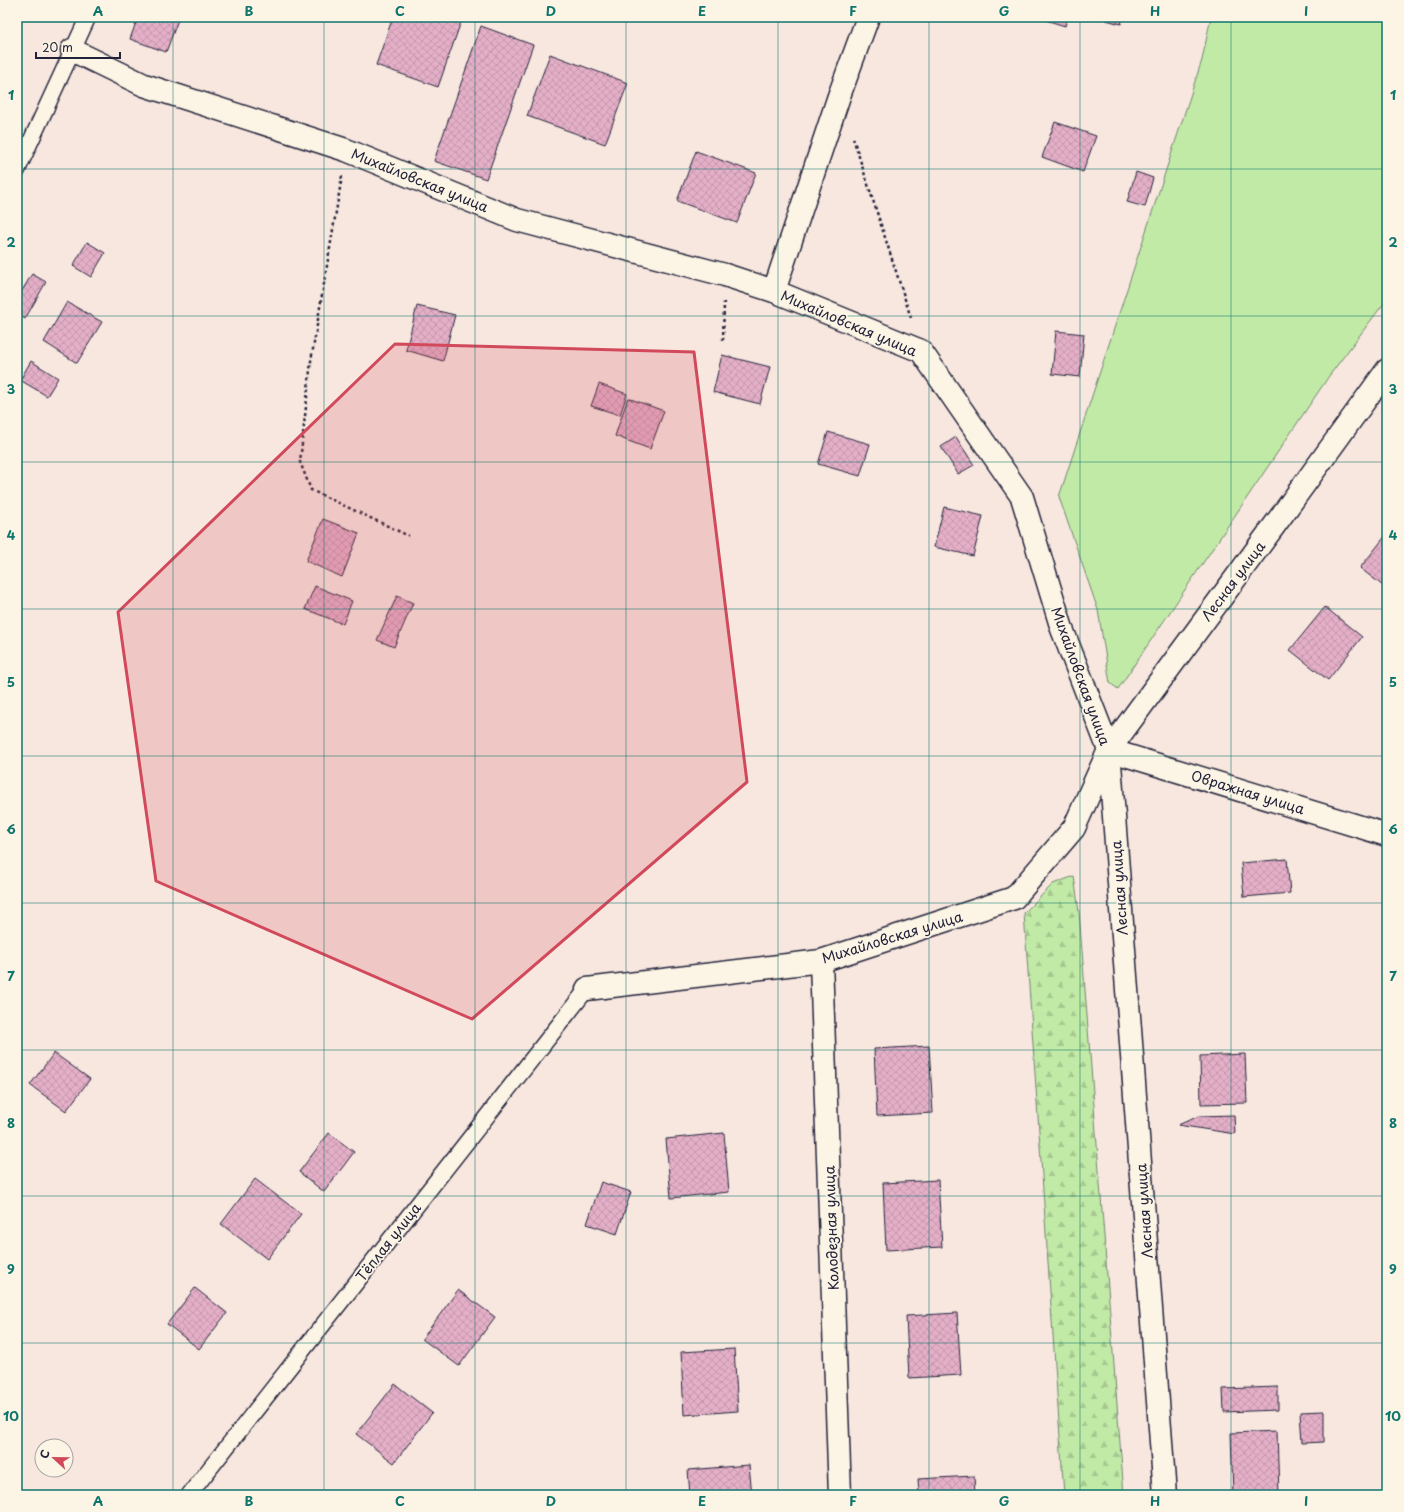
<svg xmlns="http://www.w3.org/2000/svg" width="1404" height="1512" viewBox="0 0 1404 1512" font-family="'Playpen Sans',sans-serif">
  <style>
    .forest { fill: url(#forest-firs); stroke: #728670 }
    .garden { fill: #c1eaa6; stroke: #728670 }
    .building { fill: url(#building-cross-hatch); stroke: #22223b }
    .lines { fill: none; stroke-linecap: round; stroke-linejoin: round }
    .lane-casing { stroke: #22223b; stroke-width: 18 }
    .street-casing { stroke: #22223b; stroke-width: 25 }
    .path { stroke: #22223b; stroke-width: 2.5; stroke-dasharray: 3 3; stroke-linecap: butt }
    .lane { stroke: #fcf5e5; stroke-width: 15 }
    .street { stroke: #fcf5e5; stroke-width: 22 }
    .marked { fill: #d1495b; fill-opacity: 0.2; stroke: #d1495b; stroke-width: 3; stroke-linejoin: round }
    .grid { fill: none; stroke: #0f766e; stroke-width: 1; stroke-opacity: 0.55 }
    .labels { text-anchor: middle; dominant-baseline: central; stroke-width: 3.5; stroke-linejoin: round; paint-order: stroke }
    .street-label { font-size: 14px; fill: #22223b; stroke: #fcf5e5 }
    .neatline { fill: none; stroke: #0f766e; stroke-width: 1.5 }
    .grid-label { font-size: 13px; text-anchor: middle; font-weight: bold; fill: #0f766e }
  </style>
  <defs>
    <pattern id="forest-firs" width="22" height="20" patternUnits="userSpaceOnUse"><rect width="22" height="20" fill="#c1eaa6"/><path d="M5 1l3.5 6h-7zM16 11l3.5 6h-7z" fill="#a6c890"/></pattern>
    <pattern id="building-cross-hatch" width="8" height="8" patternUnits="userSpaceOnUse"><rect width="8" height="8" fill="#e4afc7"/><path d="M0 0l8 8M0 8l8-8" fill="none" stroke="#c396ac"/></pattern>
  </defs>
  <rect width="100%" height="100%" fill="#f7e7df"/>
  <filter id="ink" filterUnits="userSpaceOnUse"><feTurbulence type="fractalNoise" baseFrequency=".025" numOctaves="2"/><feDisplacementMap in="SourceGraphic" scale="8" xChannelSelector="R" yChannelSelector="G"/><feConvolveMatrix kernelMatrix="1 2 1 2 8 2 1 2 1" color-interpolation-filters="sRGB"/></filter>
  <g filter="url(#ink)">
    <!-- forest -->
    <path class="forest" d="M 1074,876 L 1079,912 L 1124,1495 L 1064,1495 L 1024,913 L 1053,884 Z"/>
    <!-- garden -->
    <path class="garden" d="M 1211,17 L 1387,17 L 1387,299 L 1329,376 L 1118,689 L 1110,683 L 1098,610 L 1059,497 L 1202,60 Z"/>
    <!-- building -->
    <path class="building" d="M 138,17 L 179,17 L 166,52 L 130,39 Z
      M 393,17 L 456,17 L 462,19 L 438,87 L 376,65 Z
      M 1036,17 L 1068,17 L 1065,26 Z
      M 1106,17 L 1123,17 L 1121,24 L 1106,20 Z
      M 481,26 L 533,45 L 486,179 L 434,161 Z
      M 550,54 L 628,83 L 605,144 L 527,116 Z
      M 1055,122 L 1096,136 L 1083,172 L 1042,157 Z
      M 696,151 L 756,173 L 737,223 L 677,201 Z
      M 1136,172 L 1153,178 L 1145,207 L 1127,202 Z
      M 87,242 L 105,253 L 91,277 L 73,266 Z
      M 32,274 L 46,282 L 25,319 L 17,314 L 17,299 Z
      M 67,302 L 102,322 L 77,363 L 44,342 Z
      M 417,306 L 455,315 L 443,361 L 406,350 Z
      M 1056,331 L 1084,334 L 1080,377 L 1052,374 Z
      M 722,355 L 770,367 L 760,404 L 713,392 Z
      M 31,361 L 58,378 L 47,396 L 20,380 Z
      M 599,384 L 627,394 L 620,415 L 591,406 Z
      M 628,398 L 664,411 L 650,449 L 615,436 Z
      M 828,432 L 870,444 L 860,476 L 818,464 Z
      M 956,437 L 974,465 L 958,474 L 941,447 Z
      M 944,507 L 983,516 L 973,556 L 934,547 Z
      M 323,519 L 359,533 L 342,577 L 306,561 Z
      M 1387,534 L 1387,589 L 1360,568 Z
      M 315,586 L 352,601 L 343,624 L 305,609 Z
      M 397,596 L 413,603 L 394,647 L 377,640 Z
      M 1325,607 L 1362,637 L 1328,680 L 1290,650 Z
      M 1287,859 L 1290,893 L 1244,897 L 1241,863 Z
      M 929,1046 L 933,1113 L 877,1116 L 874,1049 Z
      M 54,1053 L 90,1079 L 66,1111 L 30,1085 Z
      M 1245,1054 L 1247,1103 L 1201,1104 L 1200,1056 Z
      M 1234,1115 L 1235,1134 L 1178,1125 L 1199,1116 Z
      M 329,1133 L 354,1152 L 324,1192 L 299,1172 Z
      M 724,1133 L 729,1192 L 671,1198 L 666,1139 Z
      M 255,1179 L 301,1214 L 267,1259 L 221,1224 Z
      M 938,1180 L 942,1247 L 886,1250 L 883,1183 Z
      M 601,1182 L 631,1192 L 617,1234 L 587,1224 Z
      M 195,1288 L 227,1313 L 199,1349 L 167,1324 Z
      M 458,1290 L 495,1317 L 459,1366 L 422,1339 Z
      M 957,1313 L 961,1375 L 909,1378 L 906,1316 Z
      M 734,1349 L 738,1411 L 684,1415 L 681,1352 Z
      M 395,1384 L 432,1413 L 394,1463 L 356,1434 Z
      M 1278,1387 L 1278,1410 L 1224,1412 L 1223,1389 Z
      M 1324,1411 L 1324,1442 L 1302,1443 L 1300,1412 Z
      M 1277,1431 L 1279,1495 L 1233,1495 L 1231,1433 Z
      M 749,1465 L 752,1495 L 690,1495 L 688,1470 Z
      M 974,1476 L 975,1495 L 919,1495 L 918,1479 Z"/>
    <g class="lines">
      <defs>
        <path id="lane" d="M 17,171 L 88,17
          M 189,1495 L 587,989"/>
        <path id="street" d="M 72,50 L 144,85 L 346,150 L 517,220 L 725,275 L 774,291 L 921,351 L 1022,497 L 1062,629 L 1109,750 L 1165,1495
          M 774,291 L 839,96 L 868,17
          M 1109,750 L 1387,835
          M 821,961 L 840,1495
          M 587,989 L 821,961 L 1014,898 L 1074,828 L 1109,750 L 1274,526 L 1387,370"/>
      </defs>
      <!-- lane casing -->
      <use href="#lane" class="lane-casing"/>
      <!-- street casing -->
      <use href="#street" class="street-casing"/>
      <!-- path -->
      <path class="path" d="M 853,138 L 911,318
        M 342,176 L 311,361 L 300,462 L 311,490 L 409,536
        M 723,340 L 724,302"/>
      <!-- lane -->
      <use href="#lane" class="lane"/>
      <!-- street -->
      <use href="#street" class="street"/>
    </g>
  </g>
  <!-- marked area -->
  <path class="marked" d="M 395,344 L 694,352 L 747,782 L 472,1019 L 156,881 L 118,612 Z"/>
  <!-- grid -->
  <path class="grid" d="M 173,17 L 173,1495M 324,17 L 324,1495M 475,17 L 475,1495M 626,17 L 626,1495M 778,17 L 778,1495M 929,17 L 929,1495M 1080,17 L 1080,1495M 1231,17 L 1231,1495M 17,169 L 1387,169M 17,316 L 1387,316M 17,462 L 1387,462M 17,609 L 1387,609M 17,756 L 1387,756M 17,903 L 1387,903M 17,1050 L 1387,1050M 17,1196 L 1387,1196M 17,1343 L 1387,1343"/>
  <g class="labels">
    <!-- street labels -->
    <g class="street-label">
      <text transform="translate(420 180) rotate(22)">Михайловская улица</text>
      <text transform="translate(849 323) rotate(23)">Михайловская улица</text>
      <text transform="translate(1233 581) rotate(-53)">Лесная улица</text>
      <text transform="translate(1081 676) rotate(70)">Михайловская улица</text>
      <text transform="translate(1248 792) rotate(17)">Овражная улица</text>
      <text transform="translate(1119 888) rotate(-94)">Лесная улица</text>
      <text transform="translate(892 937) rotate(-17)">Михайловская улица</text>
      <text transform="translate(1144 1211) rotate(-94)">Лесная улица</text>
      <text transform="translate(831 1228) rotate(-92)">Колодезная улица</text>
      <text transform="translate(388 1242) rotate(-52)">Тёплая улица</text>
    </g>
  </g>
  <!-- margin -->
  <rect width="1404" height="1512" fill="none" stroke="#fcf5e5" stroke-width="44"/>
  <!-- north arrow -->
  <g transform="translate(54 1458) rotate(292)"><circle r="19" fill="#fcf5e5" stroke="#a5a1a1"/>
  <path d="M0-3L7 15L0 10L-7 15Z" fill="#d1495b"/>
  <text y="-6" font-size="11" font-weight="bold" text-anchor="middle" fill="#22223b">С</text>
  </g>
  <!-- scale -->
  <path d="M36 52v6h84v-6" fill="none" stroke="#22223b" stroke-width="2"/>
  <text x="42" y="52" font-size="12" fill="#22223b" stroke="#fcf5e5" stroke-width="3" paint-order="stroke">20 m</text>
  <rect x="22" y="22" width="1360" height="1468" class="neatline"/>
  <g class="grid-label">
    <text x="98" y="16">A</text>
    <text x="249" y="16">B</text>
    <text x="400" y="16">C</text>
    <text x="551" y="16">D</text>
    <text x="702" y="16">E</text>
    <text x="853" y="16">F</text>
    <text x="1004" y="16">G</text>
    <text x="1155" y="16">H</text>
    <text x="1306" y="16">I</text>
    <text x="11" y="100">1</text>
    <text x="1393" y="100">1</text>
    <text x="11" y="247">2</text>
    <text x="1393" y="247">2</text>
    <text x="11" y="394">3</text>
    <text x="1393" y="394">3</text>
    <text x="11" y="540">4</text>
    <text x="1393" y="540">4</text>
    <text x="11" y="687">5</text>
    <text x="1393" y="687">5</text>
    <text x="11" y="834">6</text>
    <text x="1393" y="834">6</text>
    <text x="11" y="981">7</text>
    <text x="1393" y="981">7</text>
    <text x="11" y="1128">8</text>
    <text x="1393" y="1128">8</text>
    <text x="11" y="1274">9</text>
    <text x="1393" y="1274">9</text>
    <text x="11" y="1421">10</text>
    <text x="1393" y="1421">10</text>
    <text x="98" y="1506">A</text>
    <text x="249" y="1506">B</text>
    <text x="400" y="1506">C</text>
    <text x="551" y="1506">D</text>
    <text x="702" y="1506">E</text>
    <text x="853" y="1506">F</text>
    <text x="1004" y="1506">G</text>
    <text x="1155" y="1506">H</text>
    <text x="1306" y="1506">I</text>
  </g>
</svg>
